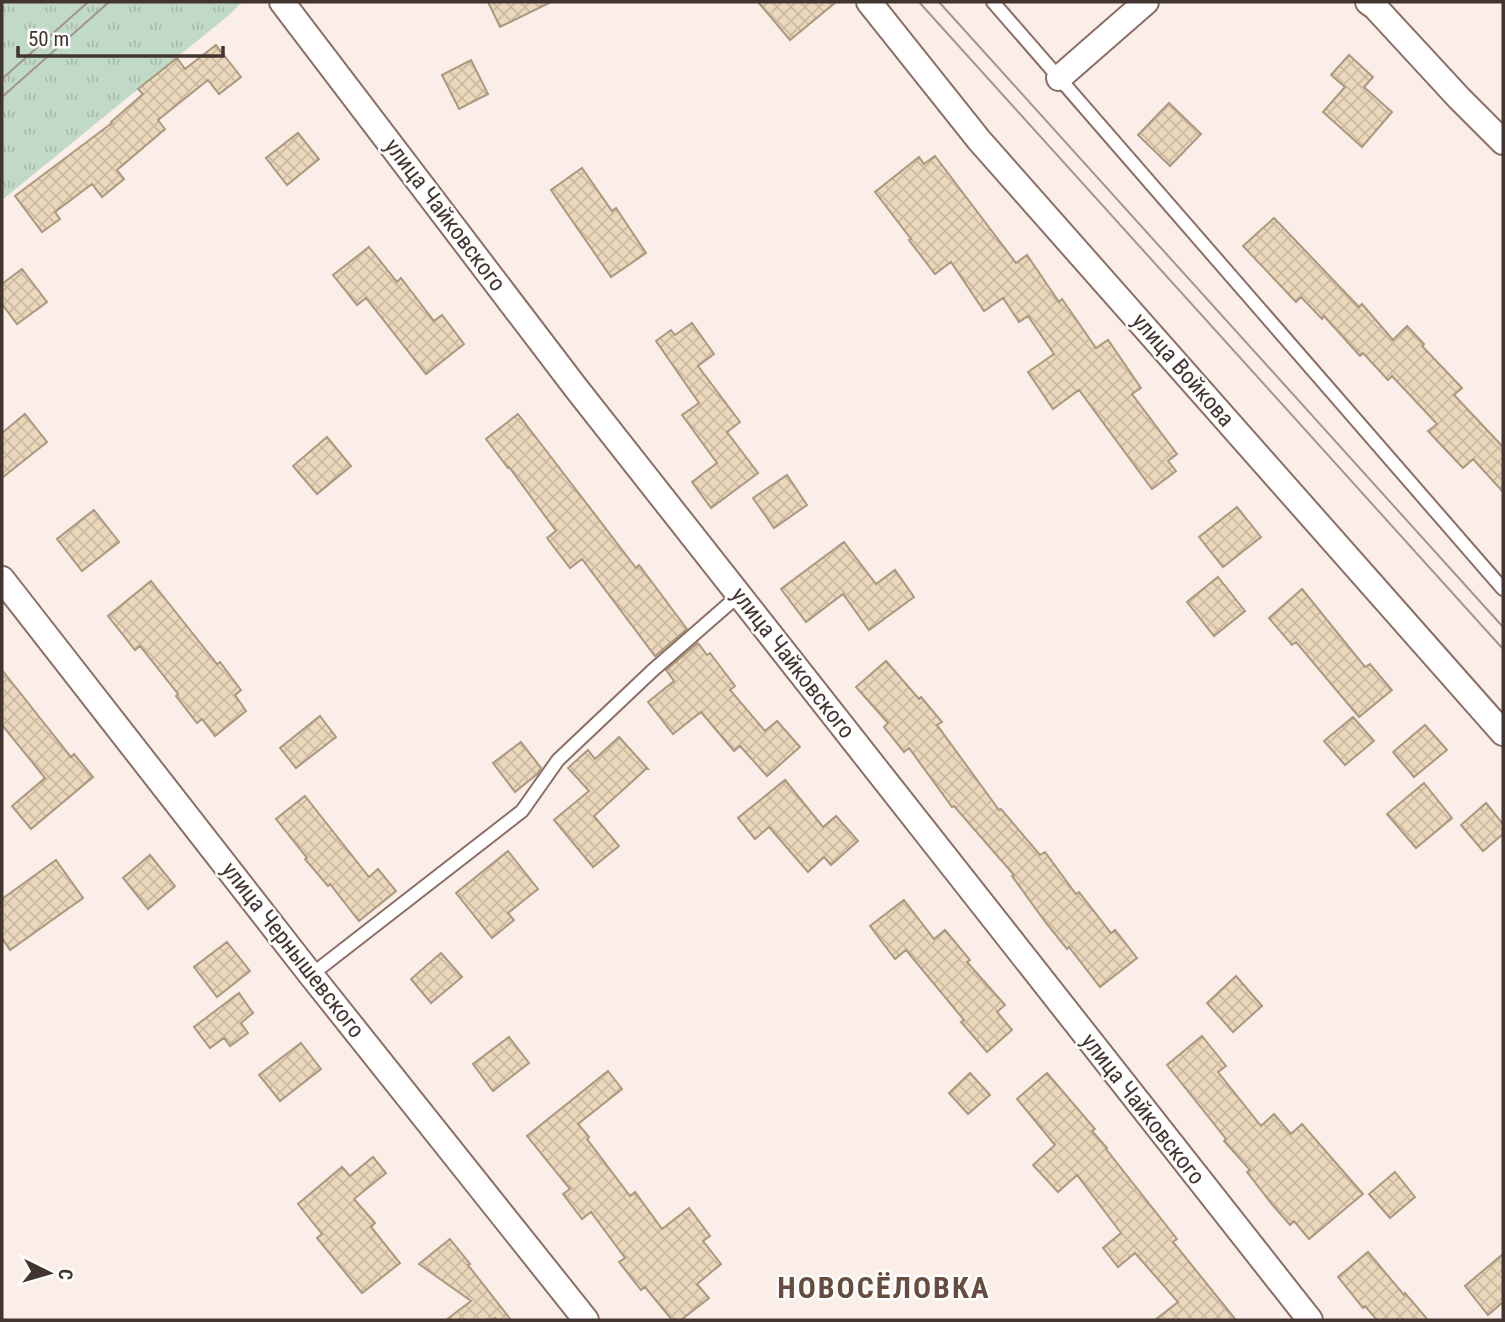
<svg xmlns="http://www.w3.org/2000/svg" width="1505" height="1322" viewBox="0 0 1505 1322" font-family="'Roboto Condensed',sans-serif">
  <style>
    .grass { fill: url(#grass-tufts) }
    .building { fill: url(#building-cross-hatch); stroke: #ab997f; stroke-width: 2 }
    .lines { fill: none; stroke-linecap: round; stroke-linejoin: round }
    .service-casing { stroke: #8c6e62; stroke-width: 16 }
    .minor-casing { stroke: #8c6e62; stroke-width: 28 }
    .service { stroke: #fff; stroke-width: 12 }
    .minor { stroke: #fff; stroke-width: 24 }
    .tram { stroke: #a2958f; stroke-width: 2 }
    .labels { text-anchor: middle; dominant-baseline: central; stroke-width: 5; stroke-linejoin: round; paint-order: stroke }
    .street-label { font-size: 23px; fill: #423530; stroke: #fefefe }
    .district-label { font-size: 30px; font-weight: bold; letter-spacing: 2px; fill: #674b3f; stroke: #fefefe }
  </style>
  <defs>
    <pattern id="grass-tufts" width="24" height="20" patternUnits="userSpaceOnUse" patternTransform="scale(1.75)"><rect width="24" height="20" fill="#c1dac7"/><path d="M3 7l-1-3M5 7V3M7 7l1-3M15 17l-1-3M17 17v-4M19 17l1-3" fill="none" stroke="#a7bcab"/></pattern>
    <pattern id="building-cross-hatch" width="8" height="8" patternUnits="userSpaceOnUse" patternTransform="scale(1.75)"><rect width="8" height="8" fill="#ebd8bc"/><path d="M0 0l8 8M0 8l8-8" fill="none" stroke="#cbbaa2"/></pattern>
  </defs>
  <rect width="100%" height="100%" fill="#fbede7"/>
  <!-- grass -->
  <path class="grass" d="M 6,2 L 242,2 L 229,15 L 2,200 L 2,5 Z"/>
  <!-- building -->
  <path class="building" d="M 488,2 L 551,2 L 500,27 Z
    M 758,2 L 836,2 L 790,40 Z
    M 216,45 L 241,77 L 219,94 L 208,80 L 158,120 L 165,129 L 117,170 L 124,179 L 102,197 L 92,184 L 55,212 L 60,219 L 42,232 L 15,196 L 112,123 L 111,122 L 143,94 L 138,89 L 177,58 L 185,69 Z
    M 1349,55 L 1373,77 L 1364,87 L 1392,112 L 1362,147 L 1323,112 L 1345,87 L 1331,75 Z
    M 471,60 L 488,94 L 459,109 L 442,75 Z
    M 1169,103 L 1201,134 L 1170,166 L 1138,135 Z
    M 298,133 L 319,159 L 287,185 L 266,158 Z
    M 935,156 L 1016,263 L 1027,255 L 1059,302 L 1062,299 L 1096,348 L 1108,340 L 1141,388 L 1132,394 L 1177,454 L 1168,461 L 1176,471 L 1152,489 L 1079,390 L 1053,409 L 1028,372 L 1054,354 L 1028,316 L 1019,322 L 1003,298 L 984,311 L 951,262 L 935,274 L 909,240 L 911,239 L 875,192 L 919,157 L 924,164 Z
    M 582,168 L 612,211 L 616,208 L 646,253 L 611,277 L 551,190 Z
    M 1274,218 L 1359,307 L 1362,304 L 1393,340 L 1407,326 L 1424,344 L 1422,346 L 1462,388 L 1454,395 L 1503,447 L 1503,492 L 1473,459 L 1463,468 L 1428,431 L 1437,424 L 1392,376 L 1388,380 L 1363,353 L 1360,356 L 1324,316 L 1322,319 L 1301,297 L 1296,302 L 1243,246 Z
    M 369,247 L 397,282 L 401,278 L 434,321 L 442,315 L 464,344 L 426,374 L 366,298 L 357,305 L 333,275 Z
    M 22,269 L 47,302 L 17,324 L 2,304 L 2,284 Z
    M 692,323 L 714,354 L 698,366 L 740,422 L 727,432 L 758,473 L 711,508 L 692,482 L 717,463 L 682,415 L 699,403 L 656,341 L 671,330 L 675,335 Z
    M 25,414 L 47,442 L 2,478 L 2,433 Z
    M 518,414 L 636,568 L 639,565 L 687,629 L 655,656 L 582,559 L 570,568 L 547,538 L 556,531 L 509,467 L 508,468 L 486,439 Z
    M 327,437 L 351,466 L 317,494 L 293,466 Z
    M 787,475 L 807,505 L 774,528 L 753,498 Z
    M 1237,507 L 1261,537 L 1223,567 L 1199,537 Z
    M 94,510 L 119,542 L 82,571 L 57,539 Z
    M 844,542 L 876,584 L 895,570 L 914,597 L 869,630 L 843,594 L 806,622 L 781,589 Z
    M 1218,577 L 1245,611 L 1214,636 L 1187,602 Z
    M 151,581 L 217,664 L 220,662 L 241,690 L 235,695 L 246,711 L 215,736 L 202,719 L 197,723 L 176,696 L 178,694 L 140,646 L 135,650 L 108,616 Z
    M 1302,589 L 1365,667 L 1370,664 L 1392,690 L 1359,717 L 1296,642 L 1292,645 L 1269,618 Z
    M 698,643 L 707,655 L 710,653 L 735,686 L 730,690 L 765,731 L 777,721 L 800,747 L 767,776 L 740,746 L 734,751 L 701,712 L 673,734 L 648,702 L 674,681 L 666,670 Z
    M 886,661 L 919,699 L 921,697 L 942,722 L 937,725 L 999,810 L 1001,809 L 1040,855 L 1045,852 L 1076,894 L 1079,892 L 1111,933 L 1115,930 L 1137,958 L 1100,987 L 1069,947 L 1067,949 L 1046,923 L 1012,876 L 1014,875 L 954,806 L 952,807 L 909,748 L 904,752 L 884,727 L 888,723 L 856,687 Z
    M 2,670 L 71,757 L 74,754 L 93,777 L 31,829 L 12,806 L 45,778 L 2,725 Z
    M 320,716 L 336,737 L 296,768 L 280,748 Z
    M 1353,717 L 1374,741 L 1345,765 L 1324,741 Z
    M 1425,725 L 1447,750 L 1414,777 L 1393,752 Z
    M 619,737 L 648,769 L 646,769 L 594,816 L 619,846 L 593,867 L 554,820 L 589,791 L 568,768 L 588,750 L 595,759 Z
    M 521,742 L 541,768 L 537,774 L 515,792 L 493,763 Z
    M 785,780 L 823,827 L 836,816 L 858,841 L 831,865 L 824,857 L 808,872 L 769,827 L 755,839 L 738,818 Z
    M 1424,783 L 1452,818 L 1416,848 L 1387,814 Z
    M 305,796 L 369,877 L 378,869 L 396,891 L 359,921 L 330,884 L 328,886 L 305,859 L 307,858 L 276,819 Z
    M 1486,803 L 1503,824 L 1503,834 L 1483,851 L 1461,825 Z
    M 508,851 L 538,889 L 508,913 L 514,920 L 492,938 L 456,893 Z
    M 150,855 L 175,886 L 148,909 L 123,878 Z
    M 56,860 L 83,898 L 10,950 L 2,938 L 2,899 Z
    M 904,900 L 934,939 L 945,930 L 970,960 L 967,962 L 1005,1005 L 997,1012 L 1012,1030 L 987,1052 L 961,1022 L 964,1020 L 906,950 L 895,959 L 870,926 Z
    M 227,942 L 250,971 L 217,997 L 194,967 Z
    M 441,953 L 462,977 L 431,1003 L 411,979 Z
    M 1236,976 L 1262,1006 L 1233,1032 L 1207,1003 Z
    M 239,993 L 253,1013 L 241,1023 L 248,1033 L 230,1046 L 224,1038 L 210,1048 L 194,1027 Z
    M 1202,1036 L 1226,1066 L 1218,1072 L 1261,1126 L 1274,1114 L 1291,1134 L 1302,1124 L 1363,1194 L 1309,1239 L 1294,1221 L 1290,1225 L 1271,1203 L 1247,1172 L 1250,1170 L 1224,1141 L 1226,1139 L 1167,1065 Z
    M 509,1037 L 529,1063 L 493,1091 L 473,1064 Z
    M 301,1043 L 321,1069 L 280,1101 L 259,1075 Z
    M 608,1071 L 622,1089 L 578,1124 L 589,1137 L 587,1139 L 630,1196 L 635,1192 L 662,1229 L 689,1208 L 710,1236 L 703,1241 L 721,1264 L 697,1284 L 709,1298 L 681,1320 L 672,1320 L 645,1287 L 641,1290 L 619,1262 L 625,1258 L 591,1212 L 582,1219 L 563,1194 L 570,1189 L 527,1136 Z
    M 970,1073 L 990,1095 L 968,1114 L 949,1093 Z
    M 1047,1073 L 1095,1129 L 1092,1131 L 1107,1148 L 1106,1149 L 1177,1239 L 1173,1242 L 1236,1320 L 1155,1320 L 1178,1302 L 1135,1253 L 1118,1267 L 1103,1248 L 1121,1233 L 1077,1175 L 1058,1192 L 1033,1165 L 1055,1145 L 1017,1099 Z
    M 373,1157 L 386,1173 L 354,1199 L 375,1223 L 371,1227 L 400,1263 L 362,1293 L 317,1238 L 322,1234 L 298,1204 L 342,1167 L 350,1176 Z
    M 1395,1172 L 1415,1197 L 1390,1218 L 1369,1194 Z
    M 450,1239 L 470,1264 L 468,1265 L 511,1320 L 498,1320 L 495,1318 L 492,1320 L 446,1320 L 471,1301 L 419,1264 Z
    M 1368,1252 L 1404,1295 L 1405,1293 L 1428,1320 L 1377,1320 L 1365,1306 L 1363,1308 L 1338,1277 Z
    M 1503,1254 L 1503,1302 L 1488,1315 L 1465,1286 Z"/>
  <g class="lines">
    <defs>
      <path id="service" d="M 993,2 L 1503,589
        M 311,975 L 522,811 L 558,760 L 652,671 L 739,595"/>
      <path id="minor" d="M 282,2 L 576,388 L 1310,1320
        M 869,2 L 979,140 L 1503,733
        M 1368,2 L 1375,7 L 1459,98 L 1503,142
        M 1059,78 L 1146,2
        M 2,579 L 311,975 L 586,1320"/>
    </defs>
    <!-- service casing -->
    <use href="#service" class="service-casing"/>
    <!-- minor casing -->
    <use href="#minor" class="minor-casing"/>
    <!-- service -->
    <use href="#service" class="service"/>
    <!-- minor -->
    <use href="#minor" class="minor"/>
    <!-- tram -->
    <path class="tram" d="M 919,2 L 1503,649
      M 939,2 L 1503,627
      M 2,79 L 88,2
      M 2,97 L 109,2"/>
  </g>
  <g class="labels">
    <!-- street labels -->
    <g class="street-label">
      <text transform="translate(445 215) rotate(53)">улица Чайковского</text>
      <text transform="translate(1183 370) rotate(49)">улица Войкова</text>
      <text transform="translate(793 663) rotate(52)">улица Чайковского</text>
      <text transform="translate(293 950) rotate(52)">улица Чернышевского</text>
      <text transform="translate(1143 1109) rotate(52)">улица Чайковского</text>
    </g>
    <!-- district labels -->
    <g class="district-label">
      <text x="884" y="1287">НОВОСЁЛОВКА</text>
    </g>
  </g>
  <!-- border -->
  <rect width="1505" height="1322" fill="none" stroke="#423530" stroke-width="7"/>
  <!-- north arrow -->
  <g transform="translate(49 1273) rotate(95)" stroke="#fefefe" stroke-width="5" paint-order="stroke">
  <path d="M0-5L12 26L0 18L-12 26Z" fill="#423530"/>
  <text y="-10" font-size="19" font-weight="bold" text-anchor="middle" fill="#423530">С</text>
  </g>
  <!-- scale -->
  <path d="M18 46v10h205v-10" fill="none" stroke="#423530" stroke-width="3.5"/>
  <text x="28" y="46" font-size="21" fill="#423530" stroke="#fefefe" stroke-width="5" paint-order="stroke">50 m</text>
</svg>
